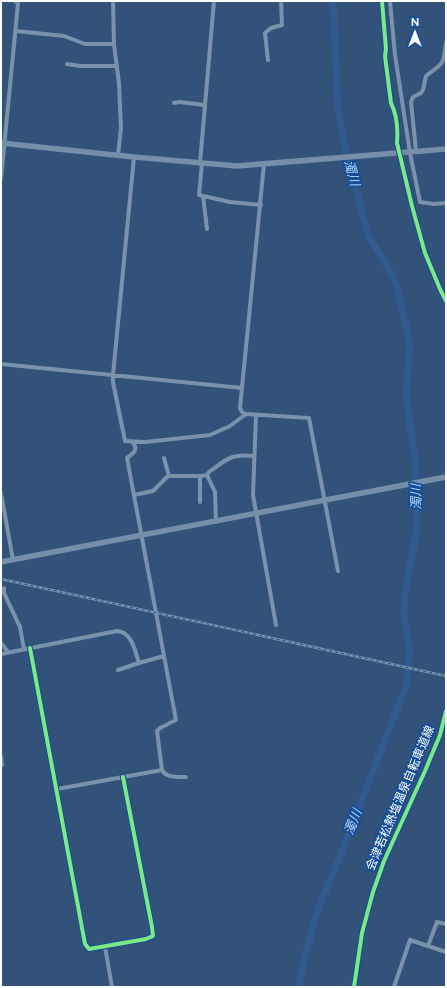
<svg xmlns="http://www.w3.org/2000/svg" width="447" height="988" viewBox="0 0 447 988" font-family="'Public Sans','Noto Sans JP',sans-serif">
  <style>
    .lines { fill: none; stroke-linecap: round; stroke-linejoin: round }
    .stream { stroke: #305a90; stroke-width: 1 }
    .river { stroke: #305a90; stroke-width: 7 }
    .street { stroke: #7b92ad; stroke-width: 4 }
    .secondary { stroke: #768ea9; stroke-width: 5.5 }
    .rail-casing { stroke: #7c92ab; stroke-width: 2.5 }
    .rail { stroke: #134e99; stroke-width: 1; stroke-dasharray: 3; stroke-linecap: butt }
    .cycleway-casing { stroke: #134e99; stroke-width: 6 }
    .cycleway { stroke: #7ce984; stroke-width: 4 }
    .labels { text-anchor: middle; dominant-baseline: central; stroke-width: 3.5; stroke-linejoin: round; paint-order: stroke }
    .street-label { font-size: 12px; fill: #fff; stroke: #134e99 }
    .water-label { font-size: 13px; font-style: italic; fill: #b1d3fa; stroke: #134e99 }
  </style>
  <rect width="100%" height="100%" fill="#32527a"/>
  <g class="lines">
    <!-- stream -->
    <path class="stream" d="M 417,480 L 446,468"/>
    <!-- river -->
    <path class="river" d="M 299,987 L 304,959 L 317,912 L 342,851 L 406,686 L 410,653 L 404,616 L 405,593 L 417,528 L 415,458 L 406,395 L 410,345 L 397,287 L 393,276 L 368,235 L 343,138 L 338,108 L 333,1"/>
    <!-- street -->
    <path class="street" d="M 113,1 L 114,45 L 119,83 L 121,128 L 118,155
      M 390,1 L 395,55 L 410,153 L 420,202 L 434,204 L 446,203
      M 16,31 L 64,36 L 85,44 L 114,44
      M 268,60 L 265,33 L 271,28 L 282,25 L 281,1
      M 67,64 L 80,66 L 116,66
      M 174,103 L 180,102 L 205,105
      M 416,151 L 411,102 L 413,97 L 421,93 L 423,90 L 426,76 C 444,62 443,66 446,43
      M 134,157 L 113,375 L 113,382 L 125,441 L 145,442 L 210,435 L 230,426 L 246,414
      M 200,163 L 214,1
      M 202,163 L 199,195 L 230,202 L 261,205
      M 264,164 L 240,408 L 242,412 L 246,414 L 309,418 L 338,571
      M 1,179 L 18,3 L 15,1
      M 203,196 L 207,229
      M 1,364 L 242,388
      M 256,415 L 253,495 L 276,625
      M 132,442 C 139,449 134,453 127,458 L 176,720 L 160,728 L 157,731 L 162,770 C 166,778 178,777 186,777
      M 164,458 L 169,476
      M 1,493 L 13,560
      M 134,495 L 153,491 L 168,476 L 201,476 L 207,475
      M 200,502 L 200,476
      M 216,522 L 215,492 L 207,475 L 209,472 C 227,459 230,454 254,456
      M 4,588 L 4,593 L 20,627 L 24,649
      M 1,643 L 8,652
      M 30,648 L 85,944 L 89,949 L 146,939 L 153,936 L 152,927 L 123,777
      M 1,654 L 117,631 C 132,632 135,651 139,663 L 164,656
      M 118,670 L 139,663
      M 1,756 L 2,765
      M 57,789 L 162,770
      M 428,946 L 437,922 L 446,924
      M 105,947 L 112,987
      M 394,987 L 410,940 L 446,952"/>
    <!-- secondary -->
    <path class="secondary" d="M 1,143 L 134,157 L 237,166 L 446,149
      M 1,562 L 446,477"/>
    <defs>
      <path id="rail" d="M 1,579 L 446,676"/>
    </defs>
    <!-- rail casing -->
    <use href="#rail" class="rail-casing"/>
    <!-- rail -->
    <use href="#rail" class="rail"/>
    <defs>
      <path id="cycleway" d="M 382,1 L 386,49 L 385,56 L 391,103 C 397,115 398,130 397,143 L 412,206 L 425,253 L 440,289 L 446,301
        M 30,648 L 85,944 L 89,949 L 146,939 L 153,936 L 152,927 L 123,777
        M 354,987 L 362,933 L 373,892 L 384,861 L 425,771 L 440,735 L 446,711"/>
    </defs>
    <!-- cycleway casing -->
    <use href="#cycleway" class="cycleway-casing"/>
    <!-- cycleway -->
    <use href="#cycleway" class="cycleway"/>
  </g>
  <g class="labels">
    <!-- street labels -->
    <g class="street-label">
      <text transform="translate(400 798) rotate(-67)">会津若松熱塩温泉自転車道線</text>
    </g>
    <!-- water labels -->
    <g class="water-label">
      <text transform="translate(352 173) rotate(75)">濁川</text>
      <text transform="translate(416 497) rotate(-92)">濁川</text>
      <text transform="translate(353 822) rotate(-69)">濁川</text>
    </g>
  </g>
  <!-- border -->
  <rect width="447" height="988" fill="none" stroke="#ffffff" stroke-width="4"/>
  <!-- north arrow -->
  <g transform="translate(415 32)" stroke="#134e99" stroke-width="3" paint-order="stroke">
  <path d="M0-3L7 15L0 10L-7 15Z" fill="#ffffff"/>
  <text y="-6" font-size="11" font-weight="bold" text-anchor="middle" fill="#ffffff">N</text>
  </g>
</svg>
